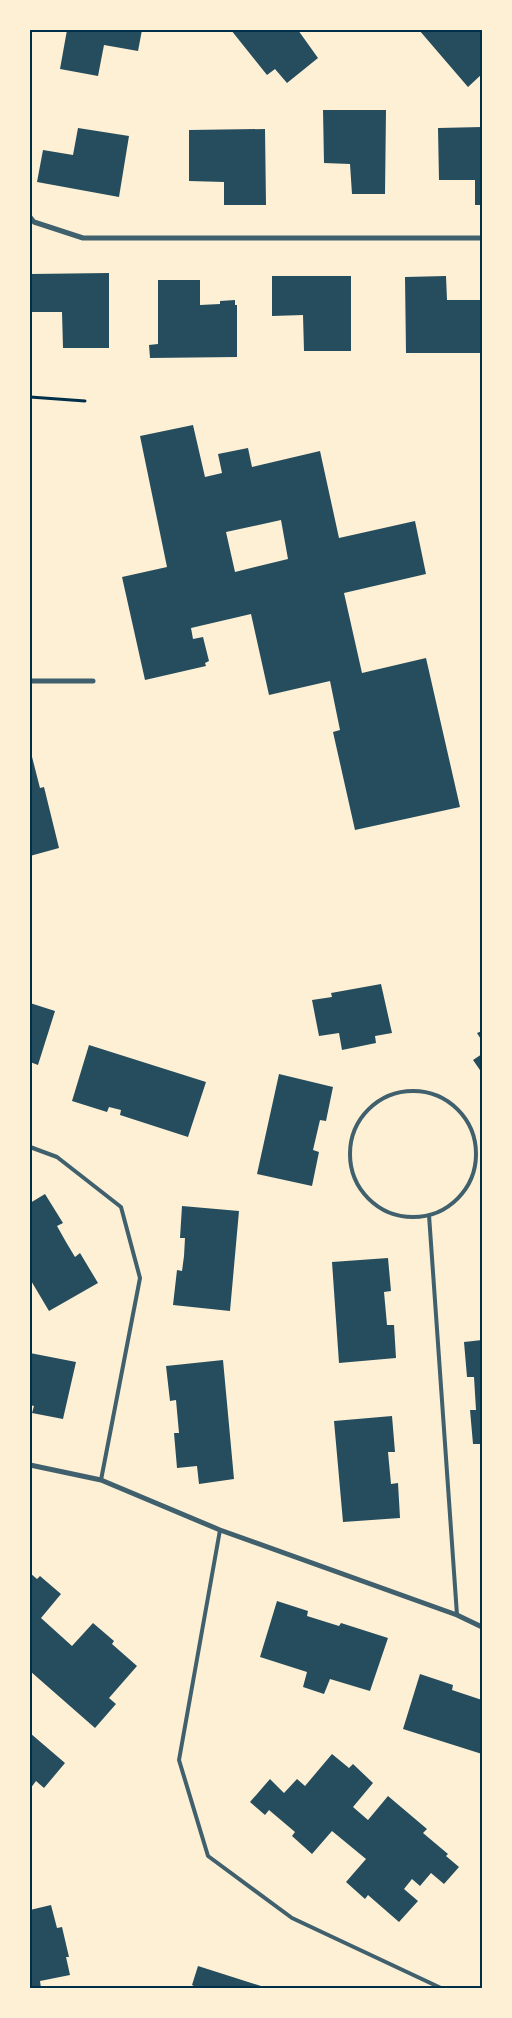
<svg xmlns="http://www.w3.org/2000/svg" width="512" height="2018" viewBox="0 0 512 2018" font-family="Overpass,sans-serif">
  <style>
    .building { fill: #264d5e; fill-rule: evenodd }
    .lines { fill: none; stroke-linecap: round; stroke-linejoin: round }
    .path { stroke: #003049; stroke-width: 3 }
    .service { stroke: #3f606c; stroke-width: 4 }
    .minor { stroke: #3f606c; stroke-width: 5 }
    .neatline { fill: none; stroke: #003049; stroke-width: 2 }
  </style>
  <rect width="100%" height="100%" fill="#fdf0d5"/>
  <!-- building -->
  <path class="building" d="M 67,30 L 142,30 L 138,51 L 104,45 L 98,76 L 60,69 Z
    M 231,30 L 298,30 L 318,58 L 287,83 L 275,69 L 267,75 Z
    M 419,30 L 482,30 L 482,74 L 468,87 Z
    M 323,110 L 386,110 L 385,194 L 352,194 L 350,164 L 324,163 Z
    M 482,127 L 482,205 L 475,205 L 475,180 L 439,180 L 438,128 Z
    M 78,128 L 129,136 L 119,197 L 37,182 L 43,150 L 73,155 Z
    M 265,129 L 266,205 L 224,205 L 224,182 L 189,181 L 189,130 Z
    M 109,273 L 109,348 L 63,348 L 62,312 L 31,312 L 31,274 Z
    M 272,276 L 351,276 L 351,351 L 304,351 L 303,315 L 272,316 Z
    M 446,276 L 447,300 L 482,300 L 482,353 L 406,353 L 405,277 Z
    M 158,280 L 200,280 L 200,305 L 220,304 L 220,301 L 235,300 L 235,305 L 237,305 L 237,357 L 150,358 L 149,345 L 158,344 Z
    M 193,425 L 205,477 L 222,473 L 218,454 L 248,448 L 252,467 L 320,451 L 339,538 L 415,521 L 426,574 L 344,593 L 362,673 L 426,658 L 460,807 L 355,830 L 333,732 L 340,730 L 330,681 L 269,695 L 251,614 L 191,628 L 193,639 L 203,637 L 209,661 L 205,663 L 206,666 L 145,680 L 122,577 L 167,567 L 140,436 ZM 281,520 L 288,559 L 235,572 L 226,532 Z
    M 30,749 L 40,788 L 44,787 L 59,848 L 30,856 Z
    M 381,984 L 392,1033 L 375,1036 L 376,1043 L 342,1050 L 339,1033 L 319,1036 L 312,1000 L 332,997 L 331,993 Z
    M 30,1003 L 55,1011 L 38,1065 L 30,1062 Z
    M 482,1031 L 482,1041 L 477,1033 Z
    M 89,1045 L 206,1082 L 188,1137 L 120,1115 L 121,1110 L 109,1107 L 107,1112 L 72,1101 Z
    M 482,1054 L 482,1073 L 473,1060 Z
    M 279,1074 L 333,1087 L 326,1121 L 320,1120 L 313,1150 L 319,1152 L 312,1186 L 257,1174 Z
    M 45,1194 L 63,1223 L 57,1226 L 66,1242 L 75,1257 L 80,1253 L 98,1283 L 49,1311 L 30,1279 L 30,1203 Z
    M 182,1206 L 239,1211 L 230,1311 L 173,1305 L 177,1270 L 182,1271 L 184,1256 L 185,1238 L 180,1238 Z
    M 388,1258 L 391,1291 L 384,1292 L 387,1325 L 394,1325 L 396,1358 L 339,1363 L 332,1262 Z
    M 482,1340 L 482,1444 L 473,1444 L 470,1410 L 476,1410 L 474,1377 L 467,1377 L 464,1342 Z
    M 30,1353 L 76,1362 L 63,1419 L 32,1413 L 34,1406 L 30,1405 Z
    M 223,1360 L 234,1479 L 199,1484 L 197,1466 L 177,1468 L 174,1433 L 179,1433 L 176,1400 L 170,1401 L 166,1366 Z
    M 392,1416 L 395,1452 L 388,1452 L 391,1484 L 398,1483 L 400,1518 L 343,1522 L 334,1421 Z
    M 30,1573 L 37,1579 L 40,1576 L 61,1594 L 41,1618 L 72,1646 L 93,1623 L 114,1641 L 112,1644 L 137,1666 L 109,1698 L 116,1704 L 95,1728 L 30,1671 Z
    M 277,1601 L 308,1611 L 307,1616 L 339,1626 L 341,1623 L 388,1638 L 370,1691 L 330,1679 L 324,1694 L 303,1687 L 307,1672 L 260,1657 Z
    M 420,1674 L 453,1685 L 452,1690 L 482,1700 L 482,1754 L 403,1729 Z
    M 30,1733 L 65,1763 L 44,1788 L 36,1781 L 30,1789 Z
    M 332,1754 L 349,1768 L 353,1764 L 373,1783 L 353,1807 L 368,1820 L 388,1796 L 427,1829 L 423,1833 L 448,1854 L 446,1856 L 459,1867 L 444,1884 L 431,1873 L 420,1886 L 412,1879 L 404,1889 L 418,1901 L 399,1922 L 368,1895 L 365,1899 L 346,1882 L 366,1859 L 332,1831 L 312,1854 L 292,1836 L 295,1832 L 269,1810 L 265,1815 L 250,1802 L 270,1779 L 284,1793 L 297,1779 L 305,1786 Z
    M 51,1905 L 57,1928 L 62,1927 L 69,1957 L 66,1957 L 70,1975 L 40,1981 L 41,1988 L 30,1988 L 30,1910 Z
    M 198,1966 L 261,1986 L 260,1988 L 198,1988 L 192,1985 Z"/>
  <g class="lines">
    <!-- path -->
    <path class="path" d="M 30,397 L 85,401"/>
    <!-- service -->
    <path class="service" d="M350 1154a63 63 0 1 1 126 0a63 63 0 1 1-126 0Z
      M 30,1147 L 57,1157 L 121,1207 L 140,1278 L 101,1480
      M 429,1215 L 457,1615
      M 220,1530 L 179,1760 L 208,1856 L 292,1918 L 441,1988"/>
    <!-- minor -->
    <path class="minor" d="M 30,217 L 34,222 L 83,238 L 482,238
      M 30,681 L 93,681
      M 30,1465 L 101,1480 L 220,1530 L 457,1615 L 482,1627"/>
  </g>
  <!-- border -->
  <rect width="512" height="2018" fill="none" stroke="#fdf0d5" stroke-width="62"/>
  <rect x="31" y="31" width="450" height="1956" class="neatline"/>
</svg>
